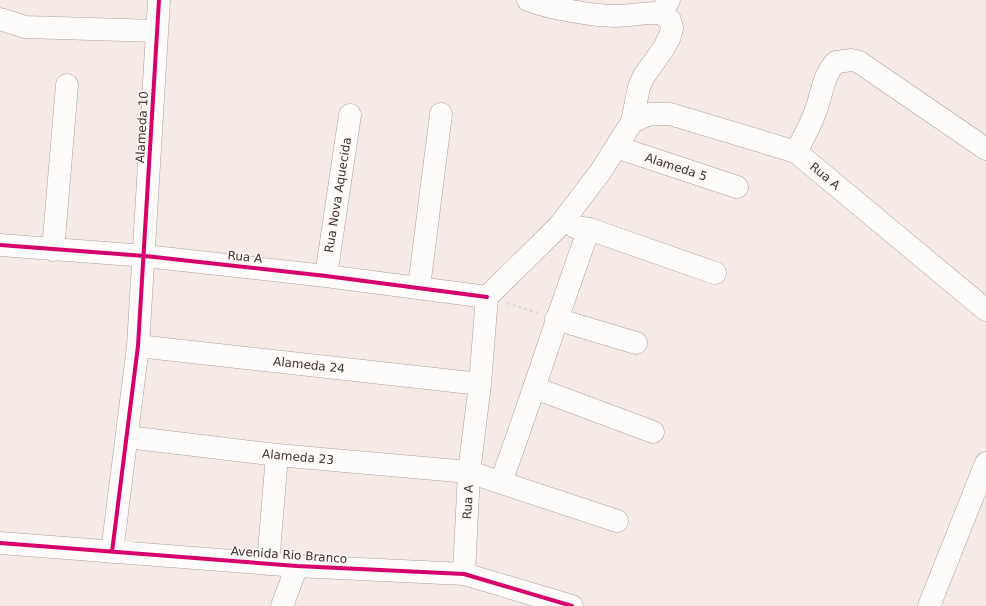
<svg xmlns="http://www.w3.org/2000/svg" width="986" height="606" viewBox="0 0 986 606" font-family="'DejaVu Sans',sans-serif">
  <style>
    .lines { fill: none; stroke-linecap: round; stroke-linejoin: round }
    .minor-casing { stroke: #aaa09c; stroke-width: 23 }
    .path { stroke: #dcd8d7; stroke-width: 2.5; stroke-dasharray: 3 3; stroke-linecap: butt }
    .minor { stroke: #fefcfb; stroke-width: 22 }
    .cycleway-casing { stroke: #fdf7f5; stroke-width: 6 }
    .cycleway { stroke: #d6006c; stroke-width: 4 }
    .labels { text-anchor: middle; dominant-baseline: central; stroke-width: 3; stroke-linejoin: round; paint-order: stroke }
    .street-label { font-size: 12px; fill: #3e3430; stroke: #fdf7f5 }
  </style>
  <rect width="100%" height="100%" fill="#f5eae5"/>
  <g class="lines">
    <defs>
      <path id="minor" d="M 528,0 C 548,8 594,16 615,16 C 631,16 646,12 661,13
        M 0,19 L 25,27 L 157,31
        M 632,122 L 650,114 L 670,114 L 796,152 L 986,310
        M 616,147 L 737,187
        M 796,152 C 803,138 811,125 816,110 C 822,94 823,75 836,62 L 852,60 L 859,62 L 986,149
        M 575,227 L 589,229 L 715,273
        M 0,245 L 145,256 L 326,276 L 487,297
        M 53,250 L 67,85
        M 326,276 L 350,115
        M 419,287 L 441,114
        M 487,297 L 560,225 L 601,171 L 616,147 L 632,122 L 639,87 L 644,76 L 664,48 L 670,36 L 672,28 L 670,20 L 661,13 L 669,0
        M 556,319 L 636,343
        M 138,346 L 480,384
        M 535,388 L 653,432
        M 127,437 L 277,455 L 469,472 L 617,521
        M 501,482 C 532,398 558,313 589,229
        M 0,543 L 297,566 L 464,574 L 572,606
        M 112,552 L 138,346 L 159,0
        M 268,564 L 277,455
        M 464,574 L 469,472 L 480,384 L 487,297
        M 282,606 L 297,566
        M 929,606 L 986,463"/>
    </defs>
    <!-- minor casing -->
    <use href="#minor" class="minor-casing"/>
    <!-- path -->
    <path class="path" d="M 507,303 L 538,313"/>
    <!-- minor -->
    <use href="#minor" class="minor"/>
    <defs>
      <path id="cycleway" d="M 0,245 L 145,256 L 326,276 L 487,297
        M 0,543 L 297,566 L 464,574 L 572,606
        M 112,552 L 138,346 L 159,0"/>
    </defs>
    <!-- cycleway casing -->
    <use href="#cycleway" class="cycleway-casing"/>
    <!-- cycleway -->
    <use href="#cycleway" class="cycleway"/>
  </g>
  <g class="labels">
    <!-- street labels -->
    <g class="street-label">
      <text transform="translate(142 127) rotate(-87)">Alameda 10</text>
      <text transform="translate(676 167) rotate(18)">Alameda 5</text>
      <text transform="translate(825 176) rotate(40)">Rua A</text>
      <text transform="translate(338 195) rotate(-81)">Rua Nova Aquecida</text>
      <text transform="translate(245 257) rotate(6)">Rua A</text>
      <text transform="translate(309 365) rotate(6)">Alameda 24</text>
      <text transform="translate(298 457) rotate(5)">Alameda 23</text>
      <text transform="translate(468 502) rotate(-87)">Rua A</text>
      <text transform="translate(289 555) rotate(4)">Avenida Rio Branco</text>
    </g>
  </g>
</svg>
